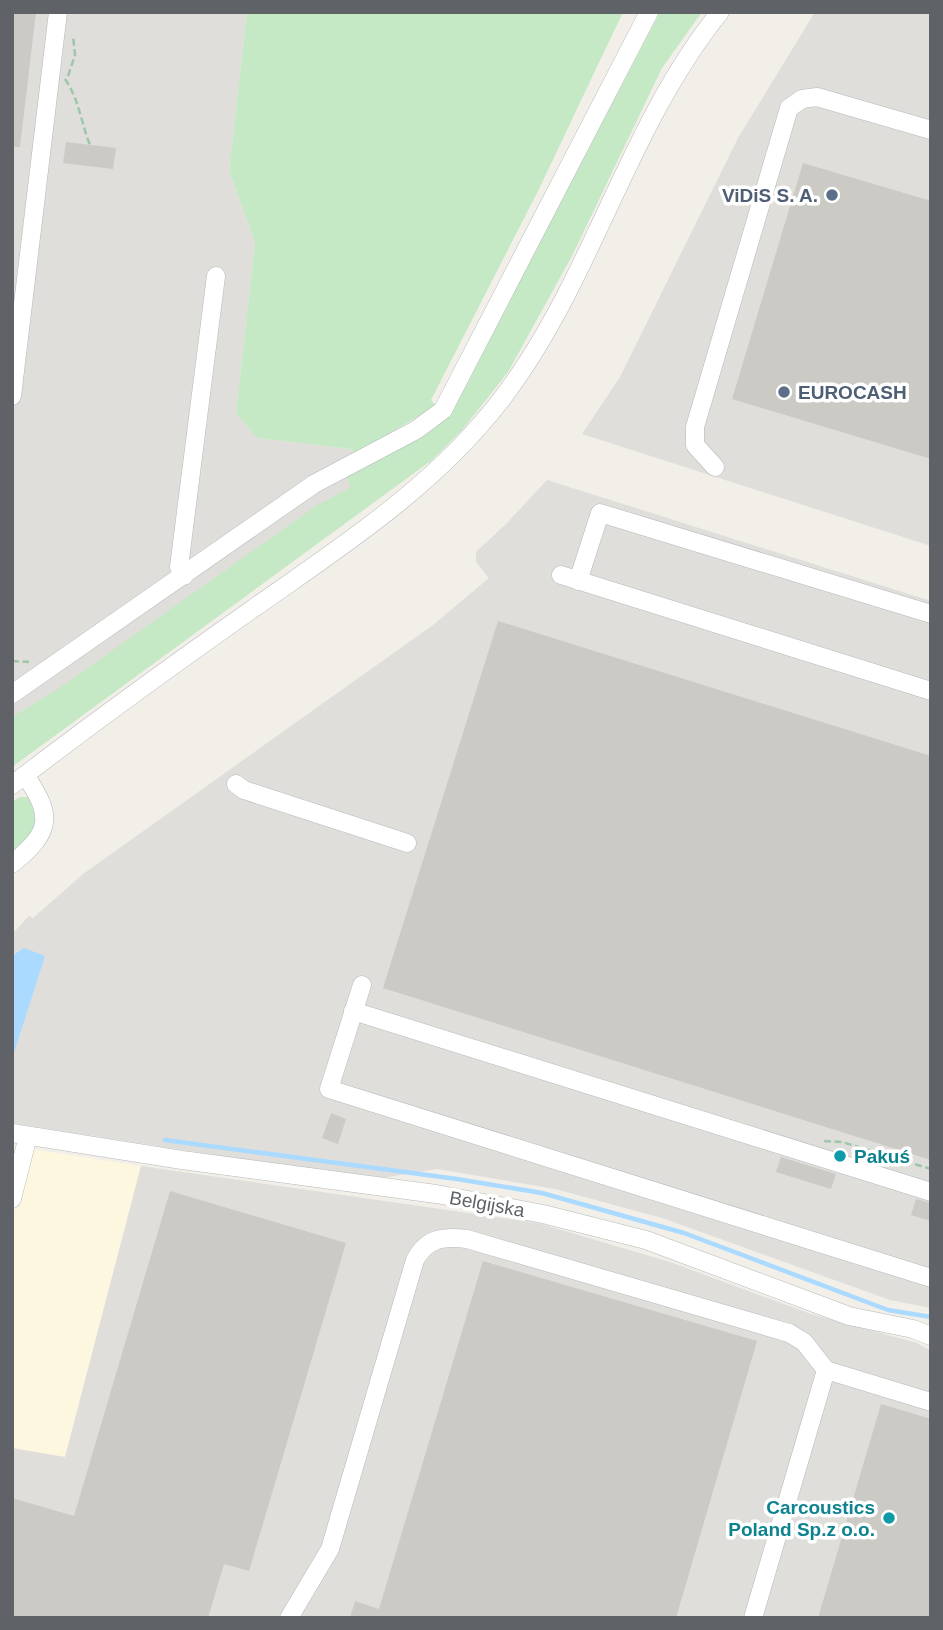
<svg xmlns="http://www.w3.org/2000/svg" width="943" height="1630" viewBox="0 0 943 1630" font-family="Arial,sans-serif">
  <style>
    .commercial { fill: #fef7e0 }
    .industrial { fill: #e0deda }
    .green { fill: #c5e8c5 }
    .water { fill: #aadaff }
    .lines { fill: none; stroke-linecap: round; stroke-linejoin: round }
    .stream { stroke: #aadaff; stroke-width: 4.5 }
    .building { fill: #cccac5 }
    .minor-casing { stroke: #b5b8bc; stroke-width: 19 }
    .path { stroke: #9cc7a9; stroke-width: 2.5; stroke-dasharray: 7 3.5; stroke-linecap: butt }
    .minor { stroke: #fff; stroke-width: 18 }
    .service-dot { fill: #5c6f8a; stroke: #fff; stroke-width: 2.5 }
    .culture-dot { fill: #0f9aa8; stroke: #fff; stroke-width: 2.5 }
    .labels { text-anchor: middle; dominant-baseline: central; stroke-width: 7; stroke-linejoin: round; paint-order: stroke }
    .service-label { font-size: 19px; font-weight: bold; fill: #4e5e75; stroke: #fff; text-anchor: end }
    .culture-label { font-size: 19px; font-weight: bold; fill: #0d838f; stroke: #fff; text-anchor: start }
    .street-label { font-size: 19px; fill: #5f6368; stroke: #fff }
  </style>
  <rect width="100%" height="100%" fill="#f1efe8"/>
  <!-- commercial -->
  <path class="commercial" d="M 12,1146 L 141,1166 L 65,1457 L 12,1448 Z"/>
  <!-- industrial -->
  <path class="industrial" d="M 12,12 L 247,12 L 229,171 L 255,242 L 236,413 L 257,438 L 351,449 L 373,495 L 12,747 Z
    M 815,12 L 931,12 L 931,546 L 582,434 L 620,377 L 738,138 Z
    M 547,480 L 931,601 L 931,1308 L 890,1300 L 662,1218 L 555,1189 L 437,1169 L 382,1178 L 240,1159 L 12,1123 L 12,934 L 29,916 L 33,918 L 83,874 L 433,625 L 489,578 L 476,562 L 476,552 L 506,524 Z
    M 141,1166 L 538,1223 L 670,1262 L 811,1314 L 917,1343 L 931,1351 L 931,1618 L 12,1618 L 12,1448 L 65,1457 Z"/>
  <!-- green -->
  <path class="green" d="M 247,12 L 623,12 L 539,189 L 431,400 L 436,406 L 354,454 L 351,449 L 257,438 L 236,413 L 255,242 L 229,171 Z
    M 660,12 L 702,12 L 662,68 L 573,254 L 508,372 L 462,430 L 432,460 L 12,767 L 12,717 L 58,689 L 316,506 L 351,487 L 346,475 L 426,435 L 448,417 Z
    M 20,797 L 33,797 L 40,804 L 33,833 L 12,854 L 12,802 Z"/>
  <!-- water -->
  <path class="water" d="M 24,948 L 45,956 L 12,1059 L 12,956 Z"/>
  <g class="lines">
    <!-- stream -->
    <path class="stream" d="M 165,1140 L 457,1179 L 542,1193 L 684,1233 L 888,1310 L 931,1317"/>
  </g>
  <!-- building -->
  <path class="building" d="M 12,12 L 36,12 L 20,147 L 12,147 Z
    M 66,142 L 116,148 L 113,169 L 63,163 Z
    M 803,163 L 931,201 L 931,459 L 732,399 Z
    M 498,621 L 931,756 L 931,1160 L 383,988 Z
    M 331,1113 L 346,1119 L 338,1144 L 322,1138 Z
    M 781,1157 L 836,1174 L 831,1189 L 776,1172 Z
    M 170,1191 L 346,1243 L 249,1571 L 224,1564 L 208,1618 L 12,1618 L 12,1498 L 74,1516 Z
    M 916,1199 L 931,1203 L 931,1221 L 911,1215 Z
    M 483,1261 L 757,1341 L 676,1618 L 350,1618 L 355,1601 L 379,1609 Z
    M 881,1404 L 931,1419 L 931,1618 L 818,1618 Z"/>
  <g class="lines">
    <defs>
      <path id="minor" d="M 12,396 L 58,12
        M 715,467 L 695,445 L 695,427 L 789,108 L 802,99 L 817,97 L 931,130
        M 561,575 L 931,691
        M 184,576 L 179,567 L 216,276
        M 578,581 L 600,513 L 931,614
        M 12,694 L 314,484 L 416,430 L 443,410 L 649,12
        M 236,784 L 244,790 L 407,843
        M 12,785 C 90,725 170,667 251,610 C 342,546 436,486 504,396 C 593,278 627,127 720,12
        M 12,864 C 51,832 54,817 25,775
        M 362,985 L 329,1089 L 931,1278
        M 353,1011 L 931,1192
        M 12,1133 L 182,1160 L 436,1194 L 543,1214 L 646,1240 L 849,1316 L 913,1329 L 931,1336
        M 12,1199 L 28,1136
        M 289,1618 L 330,1549 L 415,1260 C 427,1238 443,1236 467,1239 L 789,1333 L 804,1342 L 826,1370
        M 753,1618 L 826,1370 L 931,1402"/>
    </defs>
    <!-- minor casing -->
    <use href="#minor" class="minor-casing"/>
    <!-- path -->
    <path class="path" d="M 68,76 L 75,55 L 73,36
      M 65,79 C 79,99 81,123 90,145
      M 12,661 L 29,662
      M 824,1141 L 842,1142 L 931,1169"/>
    <!-- minor -->
    <use href="#minor" class="minor"/>
  </g>
  <!-- markers -->
  <g class="service-dot">
    <circle cx="832" cy="195" r="7"/>
    <circle cx="784" cy="392" r="7"/>
  </g>
  <g class="culture-dot">
    <circle cx="840" cy="1156" r="7"/>
    <circle cx="889" cy="1518" r="7"/>
  </g>
  <g class="labels">
    <!-- service labels -->
    <g class="service-label">
      <text x="818" y="195">ViDiS S. A.</text>
      <text x="798" y="392" text-anchor="start">EUROCASH</text>
    </g>
    <!-- culture labels -->
    <g class="culture-label">
      <text x="854" y="1156">Pakuś</text>
      <text x="875" y="1507" text-anchor="end">Carcoustics<tspan x="875" dy="22">Poland Sp.z o.o.</tspan></text>
    </g>
    <!-- street labels -->
    <g class="street-label">
      <text transform="translate(487 1204) rotate(10)">Belgijska</text>
    </g>
  </g>
  <!-- border -->
  <rect width="943" height="1630" fill="none" stroke="#5f6368" stroke-width="28"/>
</svg>
